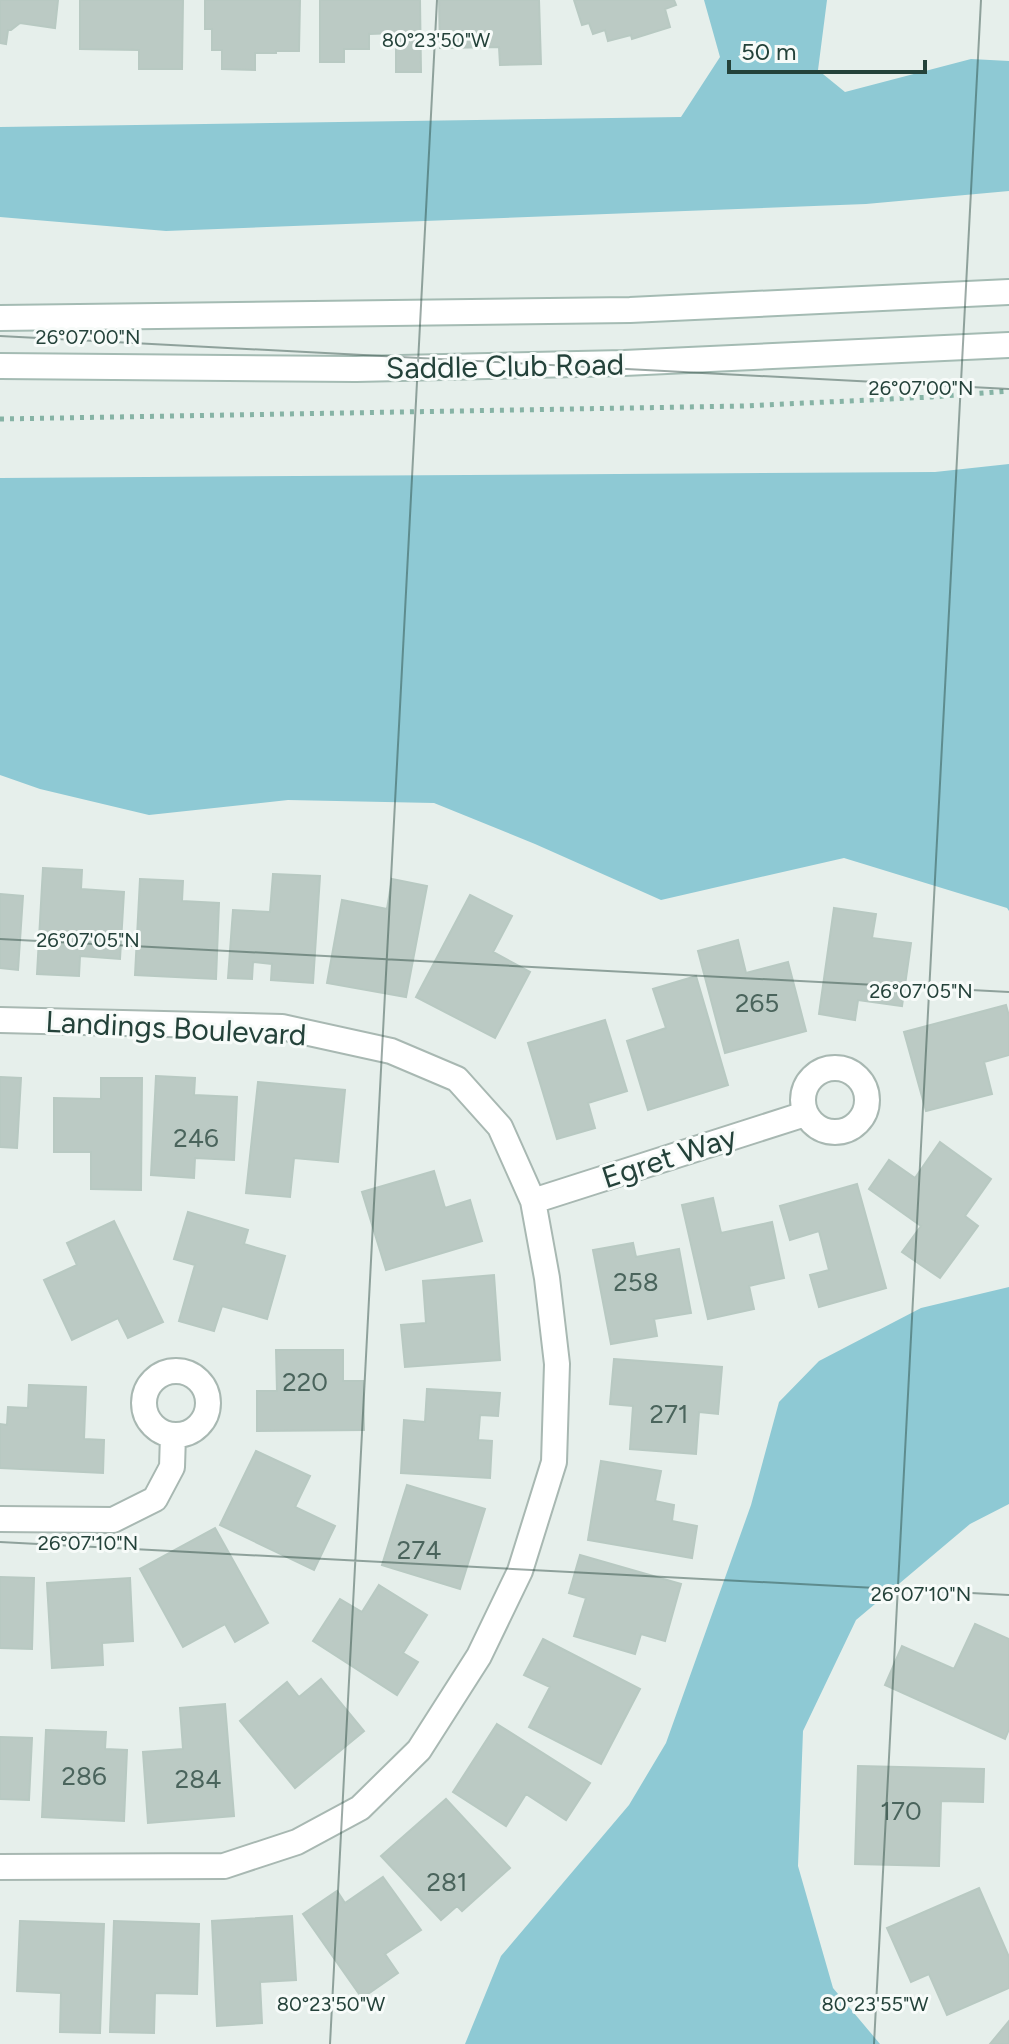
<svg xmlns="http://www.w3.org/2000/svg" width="1009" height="2044" viewBox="0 0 1009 2044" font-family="Figtree,sans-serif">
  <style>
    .water { fill: #8ec9d4 }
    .building { fill: #bbcac4; stroke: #b8c9c2; stroke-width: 2 }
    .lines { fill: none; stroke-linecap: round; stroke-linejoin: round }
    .street-casing { stroke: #a8b8b2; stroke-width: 28 }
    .secondary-casing { stroke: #a4bbb3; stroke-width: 28 }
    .path { stroke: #86b3a5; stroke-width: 5; stroke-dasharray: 4 6; stroke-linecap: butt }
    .street { stroke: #fff; stroke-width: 24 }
    .secondary { stroke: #fff; stroke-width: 24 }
    .ticks { fill: none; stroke: #24423a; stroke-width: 2; stroke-opacity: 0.45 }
    .labels { text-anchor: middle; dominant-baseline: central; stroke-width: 6; stroke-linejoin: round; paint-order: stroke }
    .number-label { font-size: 26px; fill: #4a645c }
    .street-label { font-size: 30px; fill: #24423a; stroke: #f7fbf9 }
    .ticks-label { font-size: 20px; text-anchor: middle; fill: #24423a; stroke: #f7fbf9; stroke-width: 6; stroke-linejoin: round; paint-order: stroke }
  </style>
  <rect width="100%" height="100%" fill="#e6efeb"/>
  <!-- water -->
  <path class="water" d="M 704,0 L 827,0 L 818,70 L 845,92 L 971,59 L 1009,61 L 1009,191 L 866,204 L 166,231 L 0,217 L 0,127 L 681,117 L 720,57 Z
    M 1009,464 L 1009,911 L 1007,908 L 844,858 L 661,900 L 535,844 L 434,803 L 288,800 L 149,815 L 40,789 L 0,775 L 0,478 L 935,472 Z
    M 1009,1287 L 1009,1504 L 970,1524 L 856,1620 L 803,1731 L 798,1866 L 833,1988 L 880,2044 L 465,2044 L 501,1956 L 629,1805 L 666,1743 L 751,1505 L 779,1402 L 819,1361 L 921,1308 Z"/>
  <!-- building -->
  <path class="building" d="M 0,0 L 58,0 L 55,28 L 20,23 L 11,30 L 8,30 L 6,44 L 0,43 Z
    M 80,0 L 183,0 L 182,69 L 139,69 L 139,50 L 80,49 Z
    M 205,0 L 300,0 L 299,51 L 276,51 L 276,53 L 255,53 L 255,70 L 222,69 L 222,50 L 212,50 L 212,29 L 205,29 Z
    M 320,0 L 420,0 L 421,72 L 396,72 L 396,33 L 369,34 L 369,49 L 344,49 L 344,62 L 320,62 Z
    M 439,0 L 539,0 L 541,64 L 500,65 L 499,47 L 440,48 Z
    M 574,0 L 674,0 L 676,5 L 665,9 L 670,27 L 632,39 L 631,35 L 608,41 L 605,30 L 593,34 L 589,23 L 582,25 Z
    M 43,868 L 82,870 L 81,889 L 124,892 L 120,959 L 80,956 L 79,976 L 37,974 Z
    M 273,874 L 320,876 L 313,983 L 271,980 L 272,964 L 253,962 L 252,979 L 228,978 L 233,910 L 270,912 Z
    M 140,879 L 183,881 L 182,901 L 219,903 L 216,979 L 135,975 Z
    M 392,879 L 427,886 L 406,997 L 327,983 L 342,900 L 387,909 Z
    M 0,894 L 23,896 L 18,970 L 0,968 Z
    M 470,895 L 512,916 L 493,952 L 530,972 L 495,1038 L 416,997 Z
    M 834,908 L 876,914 L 872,938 L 911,943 L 902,1006 L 858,1000 L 855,1020 L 819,1014 Z
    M 738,940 L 746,973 L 788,962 L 806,1031 L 725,1053 L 698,951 Z
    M 696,976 L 728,1085 L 648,1110 L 627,1041 L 666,1028 L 653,989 Z
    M 1006,1005 L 1009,1016 L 1009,1055 L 984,1062 L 992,1094 L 926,1111 L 904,1032 Z
    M 605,1020 L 627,1091 L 588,1103 L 595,1128 L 557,1139 L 528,1043 Z
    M 156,1076 L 195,1078 L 194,1095 L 237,1097 L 234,1160 L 195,1158 L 194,1178 L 151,1175 Z
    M 0,1077 L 21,1078 L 17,1148 L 0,1147 Z
    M 101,1078 L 142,1078 L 141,1190 L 91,1189 L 91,1152 L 54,1152 L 54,1098 L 101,1099 Z
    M 258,1082 L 345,1090 L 338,1162 L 294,1158 L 290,1197 L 246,1193 Z
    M 940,1142 L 991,1179 L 965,1216 L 978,1226 L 940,1278 L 902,1252 L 921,1226 L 869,1189 L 889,1160 L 915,1178 Z
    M 434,1171 L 445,1208 L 470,1200 L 482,1241 L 386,1270 L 362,1192 Z
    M 857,1184 L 886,1288 L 819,1307 L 810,1275 L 829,1270 L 819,1231 L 790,1240 L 780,1206 Z
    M 713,1198 L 721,1233 L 772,1222 L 784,1278 L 749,1286 L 754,1309 L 708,1319 L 682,1205 Z
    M 188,1212 L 248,1230 L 244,1244 L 285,1256 L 267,1319 L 222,1306 L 214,1331 L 179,1321 L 195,1265 L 174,1259 Z
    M 114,1221 L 163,1322 L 128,1338 L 118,1318 L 72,1340 L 44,1280 L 77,1265 L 67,1243 Z
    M 633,1243 L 636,1257 L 679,1249 L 691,1313 L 654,1319 L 657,1336 L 611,1344 L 593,1250 Z
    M 494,1275 L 500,1360 L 405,1367 L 401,1325 L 426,1323 L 423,1281 Z
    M 276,1350 L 343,1350 L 343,1381 L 363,1381 L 364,1430 L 257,1431 L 257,1391 L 277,1391 Z
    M 614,1359 L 722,1367 L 718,1414 L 699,1412 L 696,1454 L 630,1449 L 633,1406 L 610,1404 Z
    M 29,1385 L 86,1387 L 84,1439 L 104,1440 L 103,1473 L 0,1468 L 0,1424 L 7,1425 L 8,1407 L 28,1408 Z
    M 427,1389 L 500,1393 L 498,1416 L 480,1415 L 478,1440 L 492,1441 L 490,1478 L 401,1473 L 404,1420 L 425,1422 Z
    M 256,1451 L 310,1476 L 295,1507 L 335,1526 L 314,1570 L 220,1525 Z
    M 601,1461 L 661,1471 L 655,1501 L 674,1505 L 672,1521 L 697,1526 L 692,1558 L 588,1540 Z
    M 407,1485 L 485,1509 L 460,1589 L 382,1565 Z
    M 215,1528 L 268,1623 L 235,1642 L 225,1624 L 183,1647 L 140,1569 Z
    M 580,1555 L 681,1584 L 665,1641 L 641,1634 L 635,1654 L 574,1636 L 586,1598 L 569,1593 Z
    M 0,1577 L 34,1578 L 32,1649 L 0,1648 Z
    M 130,1578 L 133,1641 L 102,1643 L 103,1665 L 52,1668 L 47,1583 Z
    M 379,1585 L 427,1615 L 403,1653 L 418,1662 L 397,1695 L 313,1641 L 340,1599 L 362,1612 Z
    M 975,1624 L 1009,1639 L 1009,1729 L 1005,1739 L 885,1685 L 902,1646 L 954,1669 Z
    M 543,1639 L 640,1689 L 601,1764 L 529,1727 L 550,1687 L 524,1675 Z
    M 321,1679 L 364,1731 L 295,1788 L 240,1721 L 287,1682 L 299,1697 Z
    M 225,1704 L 234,1816 L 148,1823 L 143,1752 L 183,1749 L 180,1708 Z
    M 497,1724 L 590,1783 L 566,1820 L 526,1794 L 506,1826 L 453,1792 Z
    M 46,1730 L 106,1732 L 105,1749 L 127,1750 L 124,1821 L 42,1817 Z
    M 0,1737 L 32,1738 L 29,1800 L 0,1799 Z
    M 858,1766 L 984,1769 L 983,1802 L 941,1801 L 939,1866 L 855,1864 Z
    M 446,1799 L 510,1868 L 462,1911 L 457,1906 L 441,1920 L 381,1856 Z
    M 383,1877 L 421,1930 L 385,1954 L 398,1973 L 362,1998 L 303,1914 L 337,1891 L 345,1903 Z
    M 979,1888 L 1009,1957 L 1009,1988 L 947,2015 L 929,1974 L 911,1982 L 887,1928 Z
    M 292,1916 L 296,1980 L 260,1982 L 262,2023 L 217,2026 L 212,1921 Z
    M 20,1921 L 104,1924 L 100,2033 L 60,2032 L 61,1993 L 17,1991 Z
    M 114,1921 L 199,1924 L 197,1994 L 155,1993 L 154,2033 L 110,2032 Z
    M 1009,2021 L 1009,2044 L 990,2044 Z"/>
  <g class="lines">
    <defs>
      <path id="street" d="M 0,1020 L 282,1027 L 391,1051 L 457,1079 L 500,1127 L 533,1201 L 547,1278 L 557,1364 L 554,1462 L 520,1571 L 479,1656 L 419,1750 L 360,1808 L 297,1842 L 224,1866 L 0,1867
        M803 1100a32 32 0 1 1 64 0a32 32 0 1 1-64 0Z
        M 533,1201 L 805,1114
        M144 1403a32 32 0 1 1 64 0a32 32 0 1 1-64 0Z
        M 0,1519 L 113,1520 L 155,1499 L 172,1467 L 173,1435"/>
      <path id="secondary" d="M 0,318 L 630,310 L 1009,292
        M 0,366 L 356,369 L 624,363 L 1009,345"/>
    </defs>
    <!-- street casing -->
    <use href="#street" class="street-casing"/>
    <!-- secondary casing -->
    <use href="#secondary" class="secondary-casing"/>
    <!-- path -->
    <path class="path" d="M 0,419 L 743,406 L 932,397 L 1009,391"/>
    <!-- street -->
    <use href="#street" class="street"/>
    <!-- secondary -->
    <use href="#secondary" class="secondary"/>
  </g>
  <!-- ticks -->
  <path class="ticks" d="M 0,336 L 1009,389M 0,939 L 1009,992M 0,1542 L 1009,1595M 330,2044 L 437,0M 874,2044 L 981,0"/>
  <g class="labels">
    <!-- number labels -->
    <g class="number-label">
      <text x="757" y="1003">265</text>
      <text x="196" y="1138">246</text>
      <text x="636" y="1282">258</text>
      <text x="305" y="1382">220</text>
      <text x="669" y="1414">271</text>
      <text x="419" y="1550">274</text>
      <text x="84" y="1776">286</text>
      <text x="198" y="1779">284</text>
      <text x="901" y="1811">170</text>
      <text x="447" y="1882">281</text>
    </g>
    <!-- street labels -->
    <g class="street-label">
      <text transform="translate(505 366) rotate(-1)">Saddle Club Road</text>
      <text transform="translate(176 1028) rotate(3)">Landings Boulevard</text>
      <text transform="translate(669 1157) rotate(-18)">Egret Way</text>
    </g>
  </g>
  <g class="ticks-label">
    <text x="436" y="47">80°23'50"W</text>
    <text x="88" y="344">26°07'00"N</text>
    <text x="921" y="395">26°07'00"N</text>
    <text x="88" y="947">26°07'05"N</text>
    <text x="921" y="998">26°07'05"N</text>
    <text x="88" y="1550">26°07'10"N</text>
    <text x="921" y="1601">26°07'10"N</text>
    <text x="331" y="2011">80°23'50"W</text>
    <text x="875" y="2011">80°23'55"W</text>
  </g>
  <!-- scale -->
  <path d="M729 60v12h196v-12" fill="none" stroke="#24423a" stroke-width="4"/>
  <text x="741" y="60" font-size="24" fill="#24423a" stroke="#f7fbf9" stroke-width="6" paint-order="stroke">50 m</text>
</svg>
